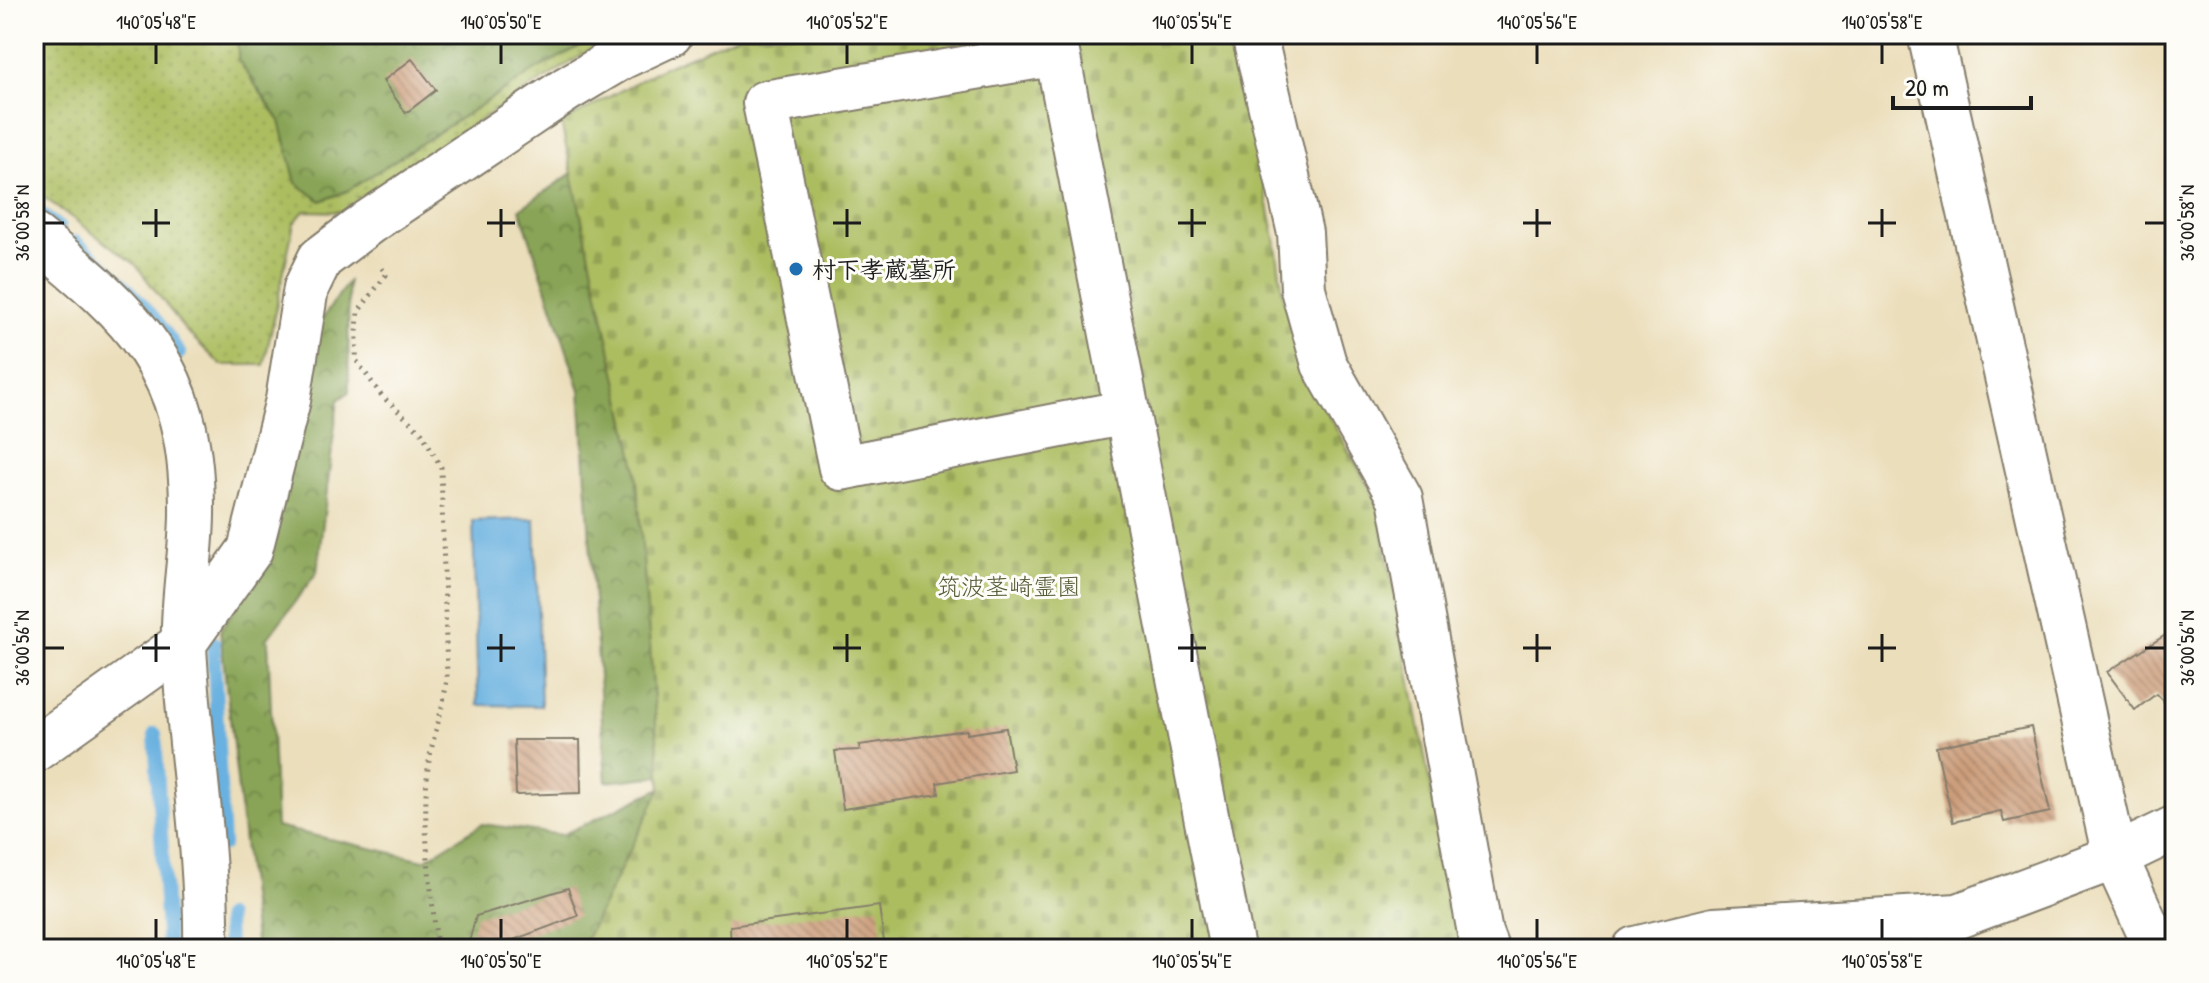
<svg xmlns="http://www.w3.org/2000/svg" width="2209" height="983" viewBox="0 0 2209 983" font-family="'Patrick Hand','Klee One',sans-serif">
  <style>
    .green { fill: url(#green-dots); stroke: #646c3e; stroke-width: 2 }
    .forest { fill: url(#forest-crowns); stroke: #526039; stroke-width: 2 }
    .cemetery { fill: url(#cemetery-stones); stroke: #646c3e; stroke-width: 2 }
    .water { fill: #69b1e0; stroke: #42667e; stroke-width: 2 }
    .lines { fill: none; stroke-linecap: round; stroke-linejoin: round }
    .stream { stroke: #69b1e0; stroke-width: 14 }
    .building { fill: url(#building-back-hatch) }
    .minor-casing { stroke: #847d6c; stroke-width: 48 }
    .path { stroke: #847d6c; stroke-width: 5; stroke-dasharray: 2 6; stroke-linecap: butt }
    .minor { stroke: #fff; stroke-width: 44 }
    .ticks { fill: none; stroke: #1c1c1c; stroke-width: 3 }
    .poi-dot { fill: #1f6fb2; stroke: #fdfcf7; stroke-width: 3 }
    .labels { text-anchor: middle; dominant-baseline: central; stroke-width: 6; stroke-linejoin: round; paint-order: stroke }
    .poi-label { font-size: 24px; font-weight: bold; fill: #1c1c1c; stroke: #fdfcf7; text-anchor: start }
    .park-label { font-size: 24px; fill: #565c37; stroke: #fdfcf7 }
    .neatline { fill: none; stroke: #1c1c1c; stroke-width: 3 }
    .ticks-label { font-size: 20px; text-anchor: middle; fill: #1c1c1c }
  </style>
  <defs>
    <pattern id="green-dots" width="8" height="8" patternUnits="userSpaceOnUse" patternTransform="scale(2)"><rect width="8" height="8" fill="#acbd60"/><path d="M2 2h.1M6 6h.1" fill="none" stroke="#93a253" stroke-width="1.8" stroke-linecap="round"/></pattern>
    <pattern id="forest-crowns" width="20" height="18" patternUnits="userSpaceOnUse" patternTransform="scale(2)"><rect width="20" height="18" fill="#89a456"/><path d="M2 6a3 3 0 1 1 6 0M12 15a3 3 0 1 1 6 0" fill="none" stroke="#6f8546"/></pattern>
    <pattern id="cemetery-stones" width="16" height="16" patternUnits="userSpaceOnUse" patternTransform="scale(2)"><rect width="16" height="16" fill="#acbd60"/><path d="M2 7V4a2 2 0 0 1 4 0v3zM10 15v-3a2 2 0 0 1 4 0v3z" fill="#93a253"/></pattern>
    <pattern id="building-back-hatch" width="6" height="6" patternUnits="userSpaceOnUse" patternTransform="scale(2)"><rect width="6" height="6" fill="#cc9d7a"/><path d="M-1 5l2 2M0 0l6 6M5-1l2 2" fill="none" stroke="#a57f63"/></pattern>
  </defs>
  <rect width="100%" height="100%" fill="#fdfcf7"/>
  <filter id="ink" filterUnits="userSpaceOnUse"><feTurbulence type="fractalNoise" baseFrequency=".0125" numOctaves="2"/><feDisplacementMap in="SourceGraphic" scale="16" xChannelSelector="R" yChannelSelector="G"/><feConvolveMatrix kernelMatrix="1 2 1 2 8 2 1 2 1" color-interpolation-filters="sRGB"/></filter>
  <filter id="wash" filterUnits="userSpaceOnUse"><feTurbulence type="fractalNoise" baseFrequency=".006" numOctaves="4" result="noise"/><feDisplacementMap in="SourceGraphic" scale="32" xChannelSelector="R" yChannelSelector="G"/><feGaussianBlur stdDeviation="1.8" result="paint"/><feColorMatrix in="noise" values="0 0 0 0 0 0 0 0 0 0 0 0 0 0 0 0 0 1.4 0 .05"/><feComposite in="paint" operator="in"/></filter>
  <g filter="url(#wash)">
    <rect width="100%" height="100%" fill="#ebdebb"/>
    <!-- green -->
    <path class="green" d="M 34,34 L 615,34 L 399,172 L 345,212 L 304,211 L 294,223 L 264,365 L 221,365 L 186,331 L 135,264 L 34,190 Z"/>
    <!-- forest -->
    <path class="forest" d="M 238,34 L 523,34 L 531,40 L 603,34 L 537,69 L 347,191 L 321,201 L 296,183 L 280,121 L 238,60 Z
      M 572,173 L 636,467 L 660,776 L 606,782 L 580,390 L 520,209 Z
      M 348,282 L 349,392 L 338,400 L 317,572 L 268,638 L 276,827 L 424,860 L 482,824 L 562,835 L 661,788 L 581,949 L 256,949 L 220,630 L 268,562 L 320,322 Z"/>
    <!-- cemetery -->
    <path class="cemetery" d="M 741,34 L 1232,34 L 1275,238 L 1283,296 L 1300,364 L 1377,502 L 1461,949 L 581,949 L 661,788 L 636,467 L 561,123 L 664,67 Z"/>
    <!-- water -->
    <path class="water" d="M 535,519 L 541,706 L 478,705 L 473,521 Z"/>
    <g class="lines">
      <!-- stream -->
      <path class="stream" d="M 34,209 L 59,228
        M 75,242 C 115,274 152,309 179,353
        M 213,642 L 223,845
        M 155,734 L 168,949
        M 227,917 L 228,949"/>
    </g>
    <g id="blocks">
      <!-- building -->
      <path class="building" d="M 412,59 L 436,90 L 406,113 L 383,81 Z
        M 2175,629 L 2175,714 L 2156,694 L 2135,710 L 2107,672 Z
        M 2031,727 L 2050,812 L 2004,822 L 2001,811 L 1953,822 L 1936,747 Z
        M 1006,728 L 1013,770 L 937,783 L 939,794 L 843,809 L 835,751 L 860,750 L 859,745 L 967,730 L 967,734 Z
        M 514,740 L 580,740 L 581,793 L 516,795 Z
        M 568,888 L 578,916 L 489,949 L 467,949 L 476,916 Z
        M 879,906 L 885,949 L 731,949 L 730,926 Z"/>
    </g>
  </g>
  <g filter="url(#ink)">
    <use href="#blocks" fill-opacity="0" stroke="#847d6c" stroke-width="2"/>
    <g class="lines">
      <defs>
        <path id="minor" d="M 1254,34 L 1300,233 L 1303,289 L 1324,364 L 1400,498 L 1480,933 L 1486,949
          M 1930,34 L 2115,857 L 2157,949
          M 34,236 C 135,317 191,368 192,506 C 193,552 182,599 184,646 C 189,747 208,848 206,949
          M 1127,412 L 841,468 L 765,103 L 1057,53 L 1232,949
          M 34,750 L 184,643 L 250,550 L 288,400 L 306,288 L 320,259 L 369,222 L 567,89 L 621,57 L 670,34
          M 1635,949 L 1714,930 L 1958,916 L 2115,857 L 2175,828"/>
      </defs>
      <!-- minor casing -->
      <use href="#minor" class="minor-casing"/>
      <!-- path -->
      <path class="path" d="M 382,268 L 386,275 L 358,312 L 356,360 L 382,396 L 422,433 L 441,467 L 447,677 C 444,709 432,737 428,768 C 421,828 432,890 437,949"/>
      <!-- minor -->
      <use href="#minor" class="minor"/>
    </g>
  </g>
  <!-- ticks -->
  <path class="ticks" d="M 156,44 L 156,64M 501,44 L 501,64M 847,44 L 847,64M 1192,44 L 1192,64M 1537,44 L 1537,64M 1882,44 L 1882,64M 156,209 L 156,237M 501,209 L 501,237M 847,209 L 847,237M 1192,209 L 1192,237M 1537,209 L 1537,237M 1882,209 L 1882,237M 44,223 L 64,223M 142,223 L 170,223M 487,223 L 515,223M 833,223 L 861,223M 1178,223 L 1206,223M 1523,223 L 1551,223M 1868,223 L 1896,223M 2145,223 L 2165,223M 156,634 L 156,662M 501,634 L 501,662M 847,634 L 847,662M 1192,634 L 1192,662M 1537,634 L 1537,662M 1882,634 L 1882,662M 44,648 L 64,648M 142,648 L 170,648M 487,648 L 515,648M 833,648 L 861,648M 1178,648 L 1206,648M 1523,648 L 1551,648M 1868,648 L 1896,648M 2145,648 L 2165,648M 156,919 L 156,939M 501,919 L 501,939M 847,919 L 847,939M 1192,919 L 1192,939M 1537,919 L 1537,939M 1882,919 L 1882,939"/>
  <!-- markers -->
  <circle class="poi-dot" cx="796" cy="269" r="8"/>
  <g class="labels">
    <!-- poi labels -->
    <g class="poi-label">
      <text x="812" y="269">村下孝蔵墓所</text>
    </g>
    <!-- park labels -->
    <g class="park-label">
      <text x="1009" y="586">筑波茎崎霊園</text>
    </g>
  </g>
  <!-- margin -->
  <rect width="2209" height="983" fill="none" stroke="#fdfcf7" stroke-width="88"/>
  <!-- scale -->
  <path d="M1893 96v12h138v-12" fill="none" stroke="#1c1c1c" stroke-width="4"/>
  <text x="1905" y="96" font-size="24" fill="#1c1c1c" stroke="#fdfcf7" stroke-width="6" paint-order="stroke">20 m</text>
  <rect x="44" y="44" width="2121" height="895" class="neatline"/>
  <g class="ticks-label">
    <text x="156" y="29">140°05'48"E</text>
    <text x="501" y="29">140°05'50"E</text>
    <text x="847" y="29">140°05'52"E</text>
    <text x="1192" y="29">140°05'54"E</text>
    <text x="1537" y="29">140°05'56"E</text>
    <text x="1882" y="29">140°05'58"E</text>
    <text transform="translate(22 223) rotate(-90)" y="7">36°00'58"N</text>
    <text transform="translate(2187 223) rotate(-90)" y="7">36°00'58"N</text>
    <text transform="translate(22 648) rotate(-90)" y="7">36°00'56"N</text>
    <text transform="translate(2187 648) rotate(-90)" y="7">36°00'56"N</text>
    <text x="156" y="968">140°05'48"E</text>
    <text x="501" y="968">140°05'50"E</text>
    <text x="847" y="968">140°05'52"E</text>
    <text x="1192" y="968">140°05'54"E</text>
    <text x="1537" y="968">140°05'56"E</text>
    <text x="1882" y="968">140°05'58"E</text>
  </g>
</svg>
